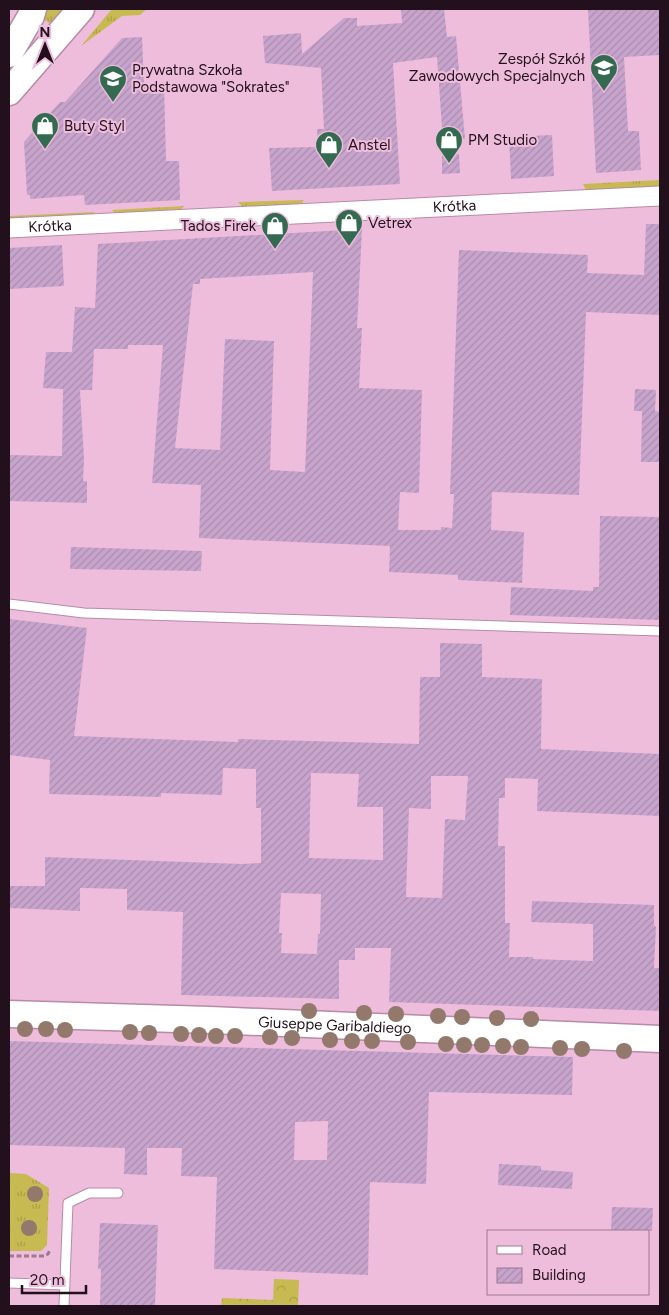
<svg xmlns="http://www.w3.org/2000/svg" width="669" height="1315" viewBox="0 0 669 1315" font-family="Figtree,sans-serif">
  <style>
    .grass { fill: url(#grass-tufts) }
    .park { fill: url(#park-crowns) }
    .building { fill: url(#building-hatch); fill-rule: evenodd }
    .lines { fill: none; stroke-linecap: round; stroke-linejoin: round }
    .lane-casing { stroke: #b88aa6; stroke-width: 11 }
    .street-casing { stroke: #b88aa6; stroke-width: 21 }
    .secondary-casing { stroke: #b88aa6; stroke-width: 29 }
    .path { stroke: #9e7990; stroke-width: 3; stroke-dasharray: 5 2.5; stroke-linecap: butt }
    .lane { stroke: #fff; stroke-width: 9 }
    .street { stroke: #fff; stroke-width: 19 }
    .secondary { stroke: #fff; stroke-width: 26 }
    .tree { fill: #92796b }
    .labels { text-anchor: middle; dominant-baseline: central; stroke-width: 4; stroke-linejoin: round; paint-order: stroke }
    .poi-label { font-size: 15px; fill: #22111c; stroke: #eebddb; text-anchor: start }
    .street-label { font-size: 15px; fill: #22111c; stroke: #eebddb }
  </style>
  <defs>
    <pattern id="grass-tufts" width="24" height="20" patternUnits="userSpaceOnUse" patternTransform="scale(1.25)"><rect width="24" height="20" fill="#c7ba52"/><path d="M3 7l-1-3M5 7V3M7 7l1-3M15 17l-1-3M17 17v-4M19 17l1-3" fill="none" stroke="#ab9f47"/></pattern>
    <pattern id="park-crowns" width="20" height="18" patternUnits="userSpaceOnUse" patternTransform="scale(1.25)"><rect width="20" height="18" fill="#c7ba52"/><path d="M2 6a3 3 0 1 1 6 0M12 15a3 3 0 1 1 6 0" fill="none" stroke="#ab9f47"/></pattern>
    <pattern id="building-hatch" width="6" height="6" patternUnits="userSpaceOnUse" patternTransform="scale(1.25)"><rect width="6" height="6" fill="#c7a4cc"/><path d="M-1 1l2-2M0 6l6-6M5 7l2-2" fill="none" stroke="#ab8caf"/></pattern>
  </defs>
  <rect width="100%" height="100%" fill="#eebddb"/>
  <!-- grass -->
  <path class="grass" d="M 45,9 L 64,9 L 55,26 L 41,18 Z
    M 112,9 L 147,9 L 140,15 L 122,16 L 81,46 Z
    M 660,180 L 660,187 L 586,190 L 583,184 Z
    M 304,200 L 300,206 L 244,208 L 238,202 Z
    M 184,206 L 178,213 L 118,217 L 112,210 Z
    M 95,212 L 88,218 L 9,221 L 10,216 Z
    M 9,1173 L 26,1174 L 49,1188 L 47,1245 L 41,1251 L 9,1251 Z"/>
  <!-- park -->
  <path class="park" d="M 274,1279 L 299,1280 L 298,1306 L 221,1306 L 222,1298 L 273,1300 Z"/>
  <!-- building -->
  <path class="building" d="M 401,9 L 444,9 L 447,37 L 456,36 L 465,139 L 443,141 L 437,57 L 393,63 L 400,184 L 272,191 L 269,148 L 318,147 L 317,129 L 324,129 L 321,68 L 265,63 L 263,36 L 301,33 L 302,54 L 344,18 L 357,18 L 357,26 L 402,23 Z
    M 588,9 L 660,9 L 660,55 L 624,57 L 628,131 L 639,131 L 641,170 L 596,173 Z
    M 142,37 L 144,84 L 164,84 L 166,161 L 179,161 L 180,200 L 85,205 L 84,195 L 30,199 L 30,195 L 27,195 L 24,142 L 60,102 L 65,102 L 122,38 Z
    M 552,135 L 554,176 L 511,179 L 509,137 Z
    M 442,154 L 459,154 L 460,173 L 442,174 Z
    M 646,224 L 660,224 L 660,315 L 586,312 L 579,495 L 492,492 L 491,530 L 524,532 L 522,583 L 458,580 L 458,575 L 389,572 L 390,546 L 199,538 L 201,485 L 152,483 L 163,345 L 128,345 L 128,349 L 94,349 L 92,390 L 80,390 L 84,459 L 83,481 L 87,481 L 87,503 L 9,501 L 9,455 L 62,456 L 63,389 L 43,388 L 46,352 L 72,352 L 75,307 L 95,308 L 98,244 L 362,229 L 357,328 L 362,328 L 359,388 L 422,390 L 419,493 L 400,492 L 398,530 L 441,530 L 441,527 L 452,528 L 454,494 L 450,494 L 459,250 L 588,255 L 587,273 L 644,275 ZM 313,272 L 305,472 L 270,470 L 274,341 L 225,339 L 220,450 L 175,448 L 193,284 L 200,284 L 200,279 Z
    M 62,245 L 64,286 L 9,289 L 9,248 Z
    M 635,389 L 656,390 L 655,411 L 660,412 L 660,462 L 641,462 L 642,411 L 645,411 L 634,411 Z
    M 600,516 L 660,517 L 660,620 L 510,615 L 511,587 L 593,591 L 593,587 L 599,587 Z
    M 71,547 L 202,551 L 201,571 L 70,569 Z
    M 9,619 L 87,628 L 74,736 L 238,742 L 238,739 L 419,744 L 420,677 L 440,677 L 440,643 L 482,644 L 482,677 L 542,679 L 541,749 L 660,754 L 660,816 L 537,811 L 538,779 L 505,778 L 505,798 L 499,798 L 498,846 L 505,846 L 505,923 L 510,923 L 509,957 L 533,957 L 533,959 L 593,961 L 593,924 L 531,922 L 532,901 L 654,905 L 654,925 L 656,927 L 654,968 L 660,968 L 660,1011 L 389,1002 L 391,948 L 355,948 L 355,960 L 339,960 L 339,999 L 181,995 L 183,912 L 127,910 L 127,889 L 80,888 L 80,911 L 9,908 L 9,886 L 45,886 L 45,857 L 242,864 L 261,863 L 261,808 L 256,808 L 256,769 L 223,768 L 222,795 L 161,793 L 161,797 L 49,794 L 50,760 L 9,755 ZM 311,773 L 359,774 L 357,807 L 383,807 L 383,860 L 309,858 ZM 431,776 L 468,776 L 465,820 L 445,819 L 442,898 L 406,897 L 409,808 L 431,809 ZM 281,893 L 321,894 L 320,934 L 318,934 L 317,954 L 281,953 L 282,933 L 279,933 Z
    M 9,1041 L 573,1057 L 572,1095 L 429,1092 L 426,1184 L 370,1182 L 368,1275 L 214,1269 L 217,1177 L 181,1176 L 182,1148 L 147,1148 L 147,1175 L 124,1174 L 125,1148 L 9,1145 ZM 328,1121 L 327,1160 L 294,1160 L 295,1122 Z
    M 499,1164 L 541,1166 L 541,1170 L 573,1172 L 572,1189 L 498,1185 Z
    M 612,1207 L 653,1208 L 652,1231 L 611,1231 Z
    M 100,1223 L 158,1225 L 155,1306 L 100,1306 L 101,1269 L 98,1269 Z"/>
  <g class="lines">
    <defs>
      <path id="lane" d="M 9,604 L 84,613 L 660,631
        M 9,1283 L 65,1285
        M 64,1306 L 68,1203 L 89,1193 L 118,1193"/>
      <g id="street">
        <path id="s1" d="M 9,228 L 660,196"/>
      </g>
      <g id="secondary">
        <path d="M 9,54 L 31,16 L 33,9"/>
        <path d="M 9,92 L 81,9"/>
        <path id="s2" d="M 9,1014 L 210,1020 L 660,1039"/>
      </g>
    </defs>
    <!-- lane casing -->
    <use href="#lane" class="lane-casing"/>
    <!-- street casing -->
    <use href="#street" class="street-casing"/>
    <!-- secondary casing -->
    <use href="#secondary" class="secondary-casing"/>
    <!-- path -->
    <path class="path" d="M 9,1256 L 44,1256 L 48,1254 L 50,1250"/>
    <!-- lane -->
    <use href="#lane" class="lane"/>
    <!-- street -->
    <use href="#street" class="street"/>
    <!-- secondary -->
    <use href="#secondary" class="secondary"/>
  </g>
  <!-- trees -->
  <g class="tree">
    <circle cx="309" cy="1011" r="8"/>
    <circle cx="364" cy="1013" r="8"/>
    <circle cx="396" cy="1014" r="8"/>
    <circle cx="438" cy="1016" r="8"/>
    <circle cx="462" cy="1017" r="8"/>
    <circle cx="497" cy="1018" r="8"/>
    <circle cx="531" cy="1019" r="8"/>
    <circle cx="25" cy="1029" r="8"/>
    <circle cx="46" cy="1029" r="8"/>
    <circle cx="65" cy="1030" r="8"/>
    <circle cx="130" cy="1032" r="8"/>
    <circle cx="149" cy="1033" r="8"/>
    <circle cx="181" cy="1034" r="8"/>
    <circle cx="199" cy="1035" r="8"/>
    <circle cx="216" cy="1036" r="8"/>
    <circle cx="235" cy="1036" r="8"/>
    <circle cx="270" cy="1037" r="8"/>
    <circle cx="292" cy="1038" r="8"/>
    <circle cx="330" cy="1040" r="8"/>
    <circle cx="352" cy="1041" r="8"/>
    <circle cx="372" cy="1041" r="8"/>
    <circle cx="408" cy="1042" r="8"/>
    <circle cx="446" cy="1044" r="8"/>
    <circle cx="464" cy="1045" r="8"/>
    <circle cx="482" cy="1045" r="8"/>
    <circle cx="503" cy="1046" r="8"/>
    <circle cx="521" cy="1047" r="8"/>
    <circle cx="560" cy="1048" r="8"/>
    <circle cx="582" cy="1049" r="8"/>
    <circle cx="624" cy="1051" r="8"/>
    <circle cx="35" cy="1194" r="8"/>
    <circle cx="29" cy="1228" r="8"/>
  </g>
  <!-- icons -->
  <defs>
    <symbol id="school-pin" viewBox="-11 -11 22 30"><path d="M0 17L-7.5 6A9.5 9.5 0 1 1 7.5 6Z" fill="#336a50" stroke="#eebddb"/><path d="M0-5L7-2L0 1L-7-2ZM-4 1L0 2.5L4 1V4Q0 6-4 4Z" fill="#fff"/></symbol>
    <symbol id="shop-pin" viewBox="-11 -11 22 30"><path d="M0 17L-7.5 6A9.5 9.5 0 1 1 7.5 6Z" fill="#336a50" stroke="#eebddb"/><path d="M-5-2.5h2.3a2.7 3.5 0 0 1 5.4 0H5L5.5 6h-11ZM-1.5-2.5h3a1.5 2.3 0 0 0-3 0Z" fill="#fff"/></symbol>
  </defs>
  <g fill-rule="evenodd">
    <use href="#school-pin" x="588" y="52" width="32" height="43"/>
    <use href="#school-pin" x="97" y="63" width="32" height="43"/>
    <use href="#shop-pin" x="29" y="110" width="32" height="43"/>
    <use href="#shop-pin" x="433" y="124" width="32" height="43"/>
    <use href="#shop-pin" x="313" y="129" width="32" height="43"/>
    <use href="#shop-pin" x="333" y="207" width="32" height="43"/>
    <use href="#shop-pin" x="259" y="210" width="32" height="43"/>
  </g>
  <g class="labels">
    <!-- poi labels -->
    <g class="poi-label">
      <text x="585" y="59" text-anchor="end">Zespół Szkół<tspan x="585" dy="17">Zawodowych Specjalnych</tspan></text>
      <text x="132" y="70">Prywatna Szkoła<tspan x="132" dy="17">Podstawowa "Sokrates"</tspan></text>
      <text x="64" y="126">Buty Styl</text>
      <text x="468" y="140">PM Studio</text>
      <text x="348" y="145">Anstel</text>
      <text x="368" y="223">Vetrex</text>
      <text x="256" y="226" text-anchor="end">Tados Firek</text>
    </g>
    <!-- street labels -->
    <g class="street-label">
      <text stroke="none"><textPath href="#s1" startOffset="446">Krótka</textPath></text>
      <text stroke="none"><textPath href="#s1" startOffset="41">Krótka</textPath></text>
      <text stroke="none"><textPath href="#s2" startOffset="326">Giuseppe Garibaldiego</textPath></text>
    </g>
  </g>
  <!-- border -->
  <rect width="669" height="1315" fill="none" stroke="#22111c" stroke-width="20"/>
  <!-- legend -->
  <rect x="487" y="1230" width="162" height="65" fill="#eebddb" stroke="#9c788f"/>
  <rect x="497" y="1246" width="25" height="8" fill="#ffffff" stroke="#9c788f"/>
  <text x="532" y="1255" font-size="15" fill="#22111c">Road</text>
  <rect x="497" y="1268" width="25" height="15" fill="url(#building-hatch)" stroke="#9c788f"/>
  <text x="532" y="1280" font-size="15" fill="#22111c">Building</text>
  <!-- north arrow -->
  <g transform="translate(45 45)" stroke="#eebddb" stroke-width="4" paint-order="stroke">
  <path d="M0-4L9 19L0 12L-9 19Z" fill="#22111c"/>
  <text y="-8" font-size="14" font-weight="bold" text-anchor="middle" fill="#22111c">N</text>
  </g>
  <!-- scale -->
  <path d="M22 1285v8h64v-8" fill="none" stroke="#22111c" stroke-width="2.5"/>
  <text x="30" y="1285" font-size="15" fill="#22111c" stroke="#eebddb" stroke-width="4" paint-order="stroke">20 m</text>
</svg>
